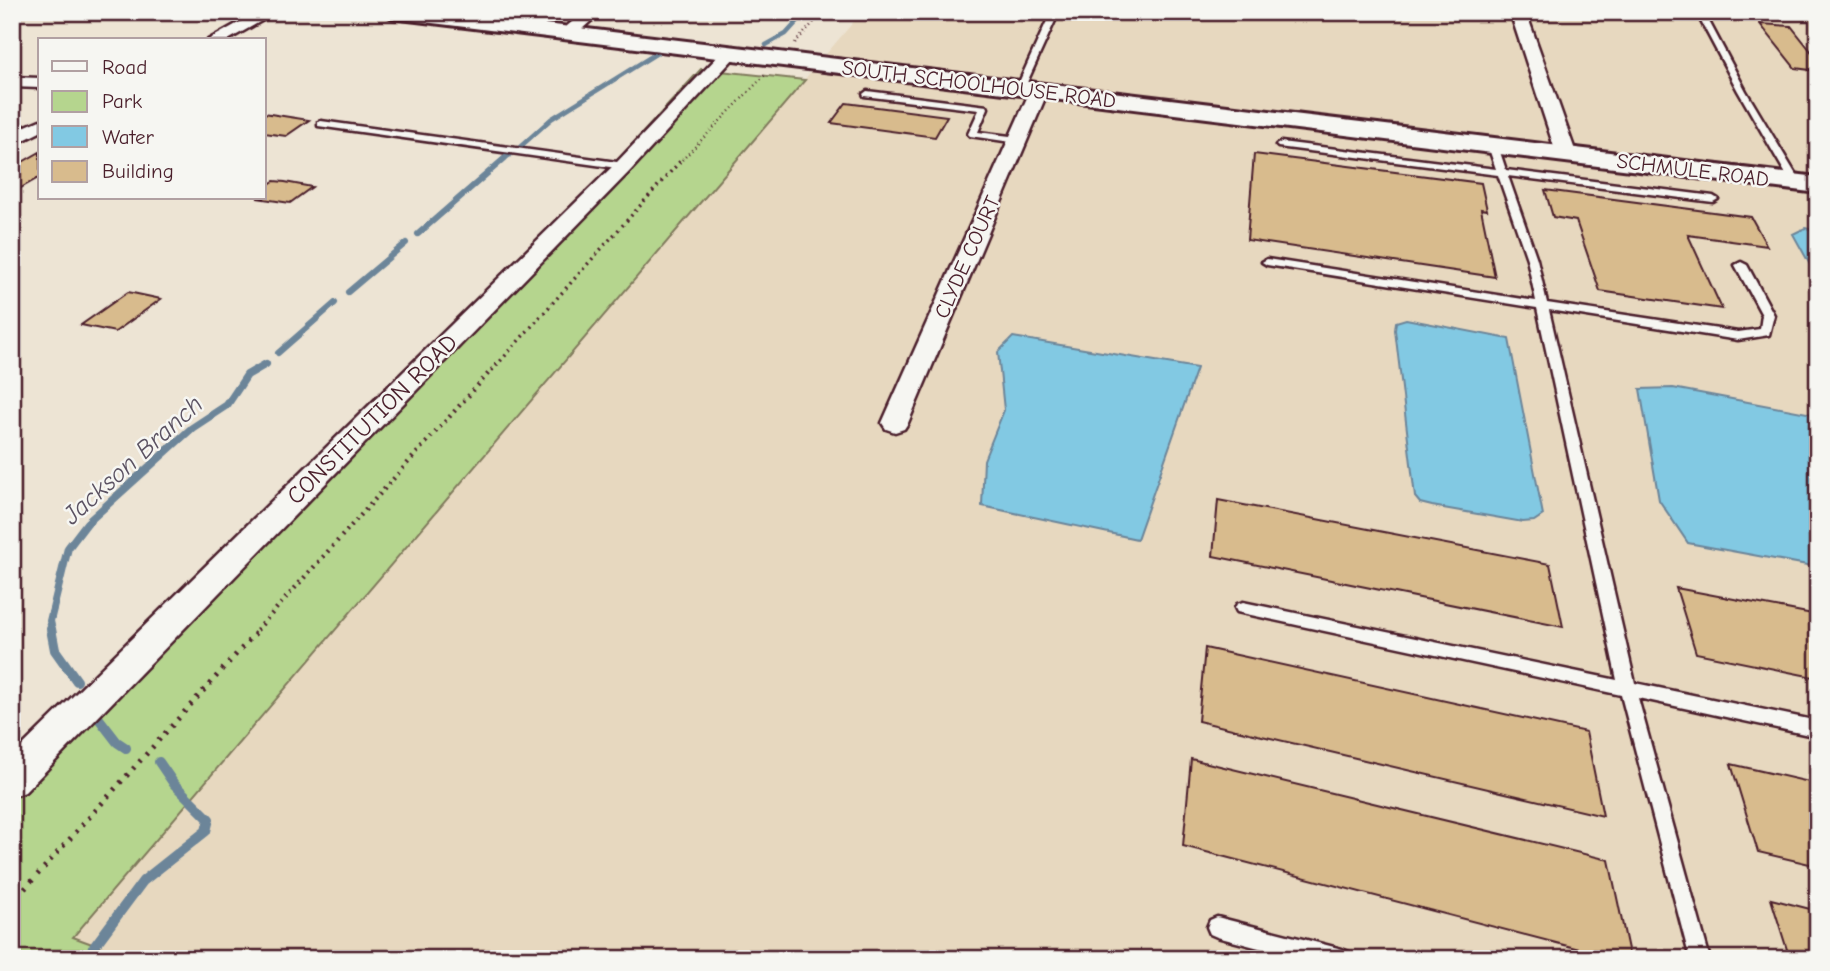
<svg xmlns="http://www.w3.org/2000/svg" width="1830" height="971" viewBox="0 0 1830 971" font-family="'Comic Neue',sans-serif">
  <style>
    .built { fill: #e7d8bf }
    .green { fill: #b5d58e; stroke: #807a5c; stroke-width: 2 }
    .water { fill: #82c9e3; stroke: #6c8599; stroke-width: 2 }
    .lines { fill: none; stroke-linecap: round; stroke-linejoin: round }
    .stream-far3 { stroke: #6c8599; stroke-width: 4.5 }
    .stream-far2 { stroke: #6c8599; stroke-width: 6 }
    .stream-far1 { stroke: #6c8599; stroke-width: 8 }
    .stream { stroke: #6c8599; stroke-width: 10 }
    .building { fill: #d8bb8d; stroke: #4a1f2b; stroke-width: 2 }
    .lane-casing { stroke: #4a1f2b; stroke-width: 5 }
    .street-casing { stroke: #4a1f2b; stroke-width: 5 }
    .secondary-casing { stroke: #4a1f2b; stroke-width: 6 }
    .path-far3 { stroke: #4a1f2b; stroke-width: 2.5; stroke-dasharray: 1 3.5; stroke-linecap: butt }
    .path-far2 { stroke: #4a1f2b; stroke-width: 3.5; stroke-dasharray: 2 4.5; stroke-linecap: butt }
    .path-far1 { stroke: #4a1f2b; stroke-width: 4.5; stroke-dasharray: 2 5; stroke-linecap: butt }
    .path { stroke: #4a1f2b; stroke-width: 5; stroke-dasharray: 2.5 7; stroke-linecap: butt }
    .lane { fill: #f6f6f2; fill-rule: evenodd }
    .street { fill: #f6f6f2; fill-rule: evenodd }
    .secondary { fill: #f6f6f2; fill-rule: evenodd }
    .labels { text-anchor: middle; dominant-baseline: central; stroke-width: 5; stroke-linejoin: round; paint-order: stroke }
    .far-street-label { font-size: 21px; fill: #4a1f2b; stroke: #f6f6f2 }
    .street-label { font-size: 24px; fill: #4a1f2b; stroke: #f6f6f2 }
    .water-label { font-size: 26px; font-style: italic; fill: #5b5262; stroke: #f6f6f2 }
  </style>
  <rect width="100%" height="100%" fill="#ede4d4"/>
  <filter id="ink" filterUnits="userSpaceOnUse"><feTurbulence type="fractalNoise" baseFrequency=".0143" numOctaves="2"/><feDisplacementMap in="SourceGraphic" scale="14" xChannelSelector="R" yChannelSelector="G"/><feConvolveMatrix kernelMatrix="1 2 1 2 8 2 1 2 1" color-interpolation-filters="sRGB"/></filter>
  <g filter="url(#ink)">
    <!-- built -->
    <path class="built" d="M 862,12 L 1818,12 L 1818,959 L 133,959 L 72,938 Z"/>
    <!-- green -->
    <path class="green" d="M 701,69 L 805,80 L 73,937 L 133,959 L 12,959 L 12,767 L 567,215 Z"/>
    <!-- water -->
    <path class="water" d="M 1805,228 L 1818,231 L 1818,279 L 1793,234 Z
      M 1406,319 L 1509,339 L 1543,515 L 1534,521 L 1523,522 L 1432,506 L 1420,503 L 1415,497 L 1395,330 L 1396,322 Z
      M 1013,337 L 1197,368 L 1137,539 L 982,506 L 984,460 L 1004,410 L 998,352 Z
      M 1673,388 L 1818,415 L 1818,567 L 1688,543 L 1659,500 L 1640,389 Z"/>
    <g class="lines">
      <!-- stream-far3 -->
      <path class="stream-far3" d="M 671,40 L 696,42
        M 766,45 L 786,34 L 806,12
        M 520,147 L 551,119 L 657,53
        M 502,160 L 513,153"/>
      <!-- stream-far2 -->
      <path class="stream-far2" d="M 418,234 L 505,158
        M 348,292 L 406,243
        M 278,353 L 335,303
        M 263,366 L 266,364"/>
      <!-- stream-far1 -->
      <path class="stream-far1" d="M 52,630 L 50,621 L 68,548 L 87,523 L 192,428 L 227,405 L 247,375 L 266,364"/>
      <!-- stream -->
      <path class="stream" d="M 51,629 L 55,650 L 77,681
        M 97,716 L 117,742 L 126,748
        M 85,959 L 143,881 L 206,831 L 209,819 L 174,784 L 159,762"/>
    </g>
    <!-- building -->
    <path class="building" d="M 1760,24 L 1791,26 L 1818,60 L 1818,71 L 1795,68 Z
      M 846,103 L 947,116 L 935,137 L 831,123 Z
      M 264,113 L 309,120 L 286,136 L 264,133 Z
      M 40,152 L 40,177 L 12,193 L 12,168 Z
      M 1254,154 L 1481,183 L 1487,210 L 1481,209 L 1495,277 L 1247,240 Z
      M 274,181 L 285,182 L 312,187 L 290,203 L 257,198 L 264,198 L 264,187 Z
      M 1545,190 L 1751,217 L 1767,246 L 1688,235 L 1722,309 L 1600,291 L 1576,221 L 1553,217 Z
      M 128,292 L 161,299 L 115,332 L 81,325 Z
      M 1218,500 L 1550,564 L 1563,627 L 1213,556 Z
      M 1676,588 L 1818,615 L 1818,678 L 1696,653 Z
      M 1205,648 L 1586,732 L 1603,816 L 1198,721 Z
      M 1191,759 L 1609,860 L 1630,959 L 1618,959 L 1183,846 Z
      M 1731,764 L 1818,784 L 1818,866 L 1758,852 Z
      M 1771,899 L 1818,911 L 1818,959 L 1790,959 Z"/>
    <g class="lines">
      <defs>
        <path id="lane" d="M 1051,12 L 1059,12 L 1024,89 L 1017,91 L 1016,89 Z
          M 1696,12 L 1704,12 L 1746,91 L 1801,183 L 1800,185 L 1791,183 L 1738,91 Z
          M 1807,12 L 1818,12 L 1818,15 L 1808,14 Z
          M 867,91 L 987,106 L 988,108 L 978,132 L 1018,137 L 1023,140 L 1018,143 L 970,136 L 968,134 L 979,110 L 864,96 L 863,94 Z
          M 321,121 L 624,163 L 629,166 L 624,169 L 318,126 L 318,122 Z
          M 1281,142 L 1496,169 L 1488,146 L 1493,143 L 1498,146 L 1506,170 L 1713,196 L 1718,199 L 1713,202 L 1508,176 L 1537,259 L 1547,303 L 1738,332 L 1760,329 L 1762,315 L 1735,265 L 1741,262 L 1747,265 L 1774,315 L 1769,335 L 1738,340 L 1549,310 L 1635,683 L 1818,721 L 1818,737 L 1638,698 L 1710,959 L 1690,959 L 1621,695 L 1237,612 L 1235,608 L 1237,604 L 1243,602 L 1617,680 L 1537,308 L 1267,265 L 1262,262 L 1267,259 L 1536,301 L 1527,259 L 1498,175 L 1278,147 L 1276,145 Z
          M 1217,917 L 1342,949 L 1349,952 L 1352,959 L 1301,959 L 1217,937 L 1210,934 L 1207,927 L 1210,920 Z"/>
        <path id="street" d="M 258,12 L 277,12 L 228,40 L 208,40 Z
          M 584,12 L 601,12 L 573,37 L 561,37 L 561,31 Z
          M 1510,12 L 1526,12 L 1577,156 L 1574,160 L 1567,162 L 1557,156 Z
          M 729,49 L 735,51 L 735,57 L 631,170 L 25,792 L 12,797 L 12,756 L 617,162 L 723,51 Z
          M 12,77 L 40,78 L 40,88 L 12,87 Z
          M 1039,86 L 1048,91 L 908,423 L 904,429 L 895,432 L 886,429 L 882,423 L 1030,91 Z
          M 40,120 L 40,132 L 12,146 L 12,132 Z"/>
        <path id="secondary" d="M 382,12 L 446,12 L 1818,177 L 1818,193 L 392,18 Z"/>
      </defs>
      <!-- lane casing -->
      <use href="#lane" class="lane-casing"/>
      <!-- street casing -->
      <use href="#street" class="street-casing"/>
      <!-- secondary casing -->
      <use href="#secondary" class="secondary-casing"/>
      <!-- path-far3 -->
      <path class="path-far3" d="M 795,43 L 823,12
        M 682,160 L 765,75"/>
      <!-- path-far2 -->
      <path class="path-far2" d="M 496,366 L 683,158"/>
      <!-- path-far1 -->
      <path class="path-far1" d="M 257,630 L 497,364"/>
      <!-- path -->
      <path class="path" d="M 12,903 L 259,629"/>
      <!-- lane -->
      <use href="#lane" class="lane"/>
      <!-- street -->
      <use href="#street" class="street"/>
      <!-- secondary -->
      <use href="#secondary" class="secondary"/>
    </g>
  </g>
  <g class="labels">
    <!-- far-street labels -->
    <g class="far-street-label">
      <text transform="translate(979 84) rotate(7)">SOUTH SCHOOLHOUSE ROAD</text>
      <text transform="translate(1693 170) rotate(7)">SCHMULE ROAD</text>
      <text transform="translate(967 257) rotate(-66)">CLYDE COURT</text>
    </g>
    <!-- street labels -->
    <g class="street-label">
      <text transform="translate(372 419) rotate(-45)">CONSTITUTION ROAD</text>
    </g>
    <!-- water labels -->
    <g class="water-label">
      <text transform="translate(133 460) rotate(-42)">Jackson Branch</text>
    </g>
  </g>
  <!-- margin -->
  <rect width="1830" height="971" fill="none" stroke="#f6f6f2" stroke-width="42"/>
  <rect x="21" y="21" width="1788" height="929" fill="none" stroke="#4a1f2b" stroke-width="2.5" filter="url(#ink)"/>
  <!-- legend -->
  <rect x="38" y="38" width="228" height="161" fill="#f6f6f2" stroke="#b1a0a2" stroke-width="2"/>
  <rect x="52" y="61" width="35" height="10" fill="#f6f6f2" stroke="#b1a0a2" stroke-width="2"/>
  <text x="102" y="74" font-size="21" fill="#4a1f2b">Road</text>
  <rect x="52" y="91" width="35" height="21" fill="#b5d58e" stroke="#b1a0a2" stroke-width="2"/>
  <text x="102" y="108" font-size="21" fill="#4a1f2b">Park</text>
  <rect x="52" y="126" width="35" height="21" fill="#82c9e3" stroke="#b1a0a2" stroke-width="2"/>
  <text x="102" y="144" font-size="21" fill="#4a1f2b">Water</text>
  <rect x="52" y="161" width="35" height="21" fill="#d8bb8d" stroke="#b1a0a2" stroke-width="2"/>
  <text x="102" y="178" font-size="21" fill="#4a1f2b">Building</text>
</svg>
